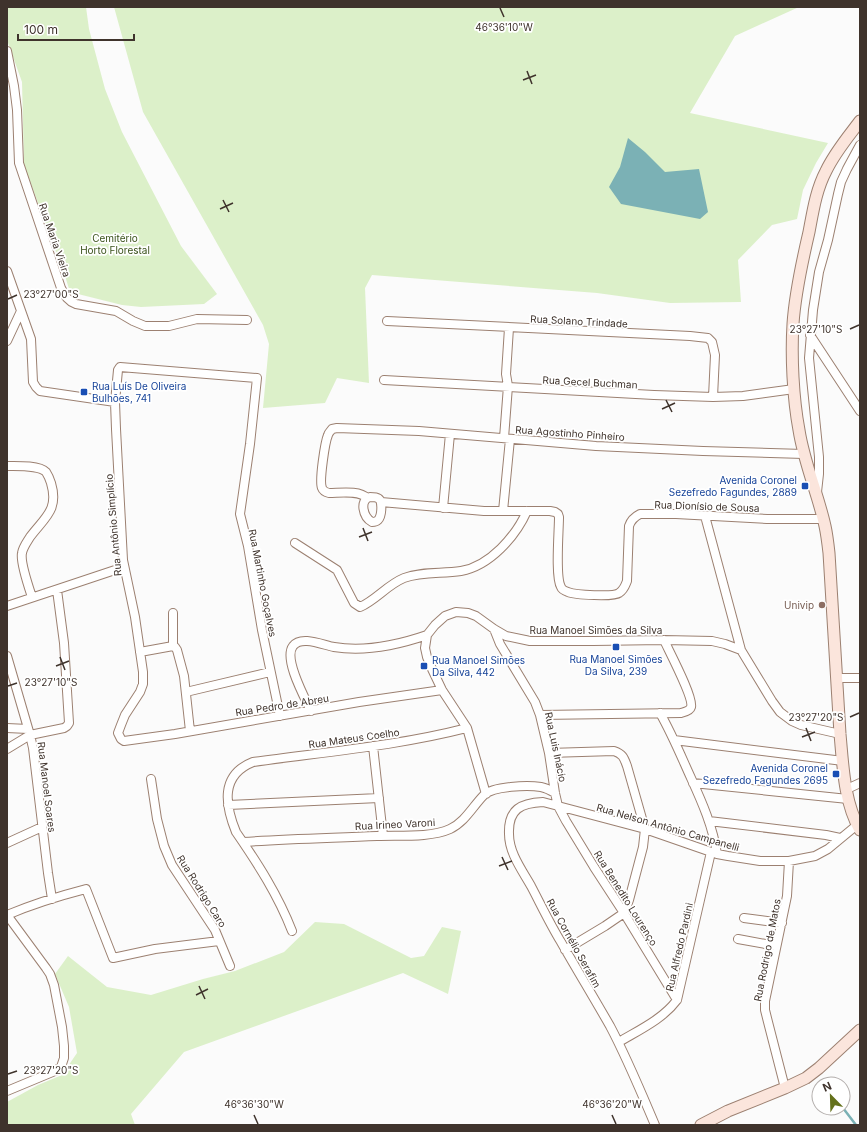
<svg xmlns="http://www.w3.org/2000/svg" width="867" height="1132" viewBox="0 0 867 1132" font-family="Inter,sans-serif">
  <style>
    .green { fill: #dcf0c9 }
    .water { fill: #7bb1b5 }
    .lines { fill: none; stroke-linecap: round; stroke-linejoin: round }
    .stream { stroke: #7bb1b5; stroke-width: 2.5 }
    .minor-casing { stroke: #9c8071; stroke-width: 10 }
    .secondary-casing { stroke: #9c8071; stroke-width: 13 }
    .minor { stroke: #fff; stroke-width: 8 }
    .secondary { stroke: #fbe5dc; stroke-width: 11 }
    .ticks { fill: none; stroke: #3f332c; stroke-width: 1.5 }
    .transit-dot { fill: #1a4fb4; stroke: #fff; stroke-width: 1.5 }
    .education-dot { fill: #8d6e63; stroke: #fff; stroke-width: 1.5 }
    .labels { text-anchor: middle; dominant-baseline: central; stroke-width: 3.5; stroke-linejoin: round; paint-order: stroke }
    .park-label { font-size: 10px; fill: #385018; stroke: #fff }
    .street-label { font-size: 10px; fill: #3f332c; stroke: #fff }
    .transit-label { font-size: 10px; fill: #164399; stroke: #fff; text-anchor: start }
    .education-label { font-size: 10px; fill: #785e54; stroke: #fff; text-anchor: end }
    .ticks-label { font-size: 10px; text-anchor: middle; fill: #3f332c; stroke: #fff; stroke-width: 3.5; stroke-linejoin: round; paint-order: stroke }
  </style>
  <rect width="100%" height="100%" fill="#fbfbfb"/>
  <!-- green -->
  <path class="green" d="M 7,7 L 86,7 L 89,29 L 105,89 L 122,132 L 181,246 L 217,294 L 204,304 L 141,307 L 122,305 L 70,292 L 65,276 L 24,165 L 22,82 L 7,40 Z
    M 114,7 L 799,7 L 735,36 L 690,113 L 828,143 L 816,163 L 803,190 L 797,219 L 772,225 L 738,260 L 741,302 L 670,303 L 597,293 L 372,275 L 365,288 L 369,383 L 337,378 L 325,403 L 263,408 L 269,344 L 263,325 L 143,112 Z
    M 315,922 L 344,924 L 411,958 L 424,956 L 442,927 L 461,931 L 448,994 L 403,973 L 184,1052 L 131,1114 L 135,1125 L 7,1125 L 7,1102 L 38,1085 L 62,1075 L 77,1053 L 69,1007 L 55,974 L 68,956 L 107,987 L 151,995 L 203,979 L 235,971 L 284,952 Z"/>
  <!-- water -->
  <path class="water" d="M 628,138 L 645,152 L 665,172 L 699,169 L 708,212 L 700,219 L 621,204 L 609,187 L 620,167 Z"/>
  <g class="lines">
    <!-- stream -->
    <path class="stream" d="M 822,1081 L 824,1084
      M 843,1108 L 856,1125"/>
    <defs>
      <path id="minor" d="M 7,51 L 14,86 L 17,110 L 19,163 L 61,288 C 65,296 68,301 76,304 L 116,311 L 133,321 L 145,326 L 169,326 L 197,319 L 247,320
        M 7,271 L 31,339 L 33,382 L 36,387 L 40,391 L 115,402
        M 387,321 L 690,336 L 708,338 L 712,342 L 715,355 L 713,397
        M 810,335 L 860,411
        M 7,341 L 21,311
        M 384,380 L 654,395 L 713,397 L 743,396 L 794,389
        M 504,438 L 508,386 L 506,374 L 509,328
        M 7,466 C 16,466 39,465 46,472 C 48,475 50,480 51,483 C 59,510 45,517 30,537 C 27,542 23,547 22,553 C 20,562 29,588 32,597
        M 817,492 L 819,474 L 819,457 L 809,358 L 813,310 L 819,272 L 828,240 L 838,194 L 841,182 L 847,169 L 860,145
        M 370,497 C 374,497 378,497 380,500 C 382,504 382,516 378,520 C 376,522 375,522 372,522 C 363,517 359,500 370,497 Z
        M 367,498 C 359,490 340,493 329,493 C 325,492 323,491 322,488 C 319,481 325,442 328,435 C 329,432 330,432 332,429 L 337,428 L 419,431 L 596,446 L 703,451 L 804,454
        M 381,502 L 484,511 L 550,511 L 555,512 L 558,514 L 559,517 C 559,531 555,577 561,587 C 562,590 565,591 568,592 C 575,595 614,597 619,593 C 624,590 625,586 627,581 L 629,526 C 631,520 634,517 640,514 L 676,514 L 767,519 L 823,519
        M 443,508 L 450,434
        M 503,511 L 510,439
        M 705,516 L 741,650
        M 295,543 L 337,570 L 354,603 L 360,607 C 376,600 387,585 404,578 C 422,571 442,574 461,571 C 490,566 516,536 527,511
        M 7,606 L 124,567
        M 173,613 L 173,646 L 175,647 L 177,650 L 184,676 L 190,731
        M 494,629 L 500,644 L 535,702 L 540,715 L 549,753 L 555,793 L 558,806 L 566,821 L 594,867 L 624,913 L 677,1000
        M 140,652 L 173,646
        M 7,656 L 30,735 L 33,748 L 48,873 L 52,899
        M 837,678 L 860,678
        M 186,692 L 270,672
        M 311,711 C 305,698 283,659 293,646 C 301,635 323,645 334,647 C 364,652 398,645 427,635
        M 660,713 C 672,734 681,756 691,778 C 702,802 713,827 717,854
        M 540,715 L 681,713 C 684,712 690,711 691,707 C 694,698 669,651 664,640
        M 280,716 L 262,630 L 248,546 L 240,514 L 250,444 L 257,378 L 120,367 L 118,370 L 115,402 L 116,429 L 123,560 L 135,617 L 143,672 L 143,684 L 140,692 L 125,715 L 121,725 L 118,733 L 121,739 L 124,741 L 175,734 L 359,702 L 442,690
        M 7,728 L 28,729
        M 674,740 L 843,761
        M 373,746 L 383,836
        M 7,749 L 30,735 L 64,728 L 67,726 L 69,723 L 64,643 L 57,590
        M 549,753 L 614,751 C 623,754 624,758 627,766 L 645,829 L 643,847 L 629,900 L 624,913 L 605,926 L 565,950
        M 151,779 L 157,819 L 164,846 L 172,865 L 215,930 L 230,966
        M 693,783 L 848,799
        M 847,789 L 860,783
        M 486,794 L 467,728 L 442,690 L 432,669 L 427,657 L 425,648 L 427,635 L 435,625 L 445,616 L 456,612 L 468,613 L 476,616 L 494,629 L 506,636 L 530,641 L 593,641 L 664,640 L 712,641 L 725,644 L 741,650 L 772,701 L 780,712 L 792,721 L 801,725 L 840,734
        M 228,805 L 379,798
        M 709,821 L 826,835 L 840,838
        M 243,842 C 287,839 332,838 377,836 C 398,835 430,838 450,829 C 465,822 473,806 484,795 C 493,786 528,785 541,787 C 546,788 550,790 555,793
        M 7,843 L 42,827
        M 7,915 C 33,904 59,896 86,889 L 113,958 L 155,949 L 219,941
        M 744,918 L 782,923
        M 292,931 C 278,895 258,864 236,832 C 225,805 220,775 253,762 C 324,752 397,746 467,728
        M 738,939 L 776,946
        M 619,1042 C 639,1030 663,1019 677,1000 L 711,852
        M 785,1088 L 768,1022 L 765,1010 L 765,1001 L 787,896 L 789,861
        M 7,1091 L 55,1071 L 61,1067 L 64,1058 L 64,1046 L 62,1027 L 54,985 L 50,974 L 46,968 L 7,915
        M 655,1125 C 641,1092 627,1058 610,1026 C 594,998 577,970 561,942 C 550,924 541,905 531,886 C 522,870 509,853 509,834 C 508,809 521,803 543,802 L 645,829 L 717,854 L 728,856 L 760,861 L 789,861 L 815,856 L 828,849 L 857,825"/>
      <path id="secondary" d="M 860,121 C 848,137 835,152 826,171 C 816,190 813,211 809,232 C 802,262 795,293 793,324 C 791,356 793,398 799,430 C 804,463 818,494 825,526 C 827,535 828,544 829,553 L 840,734 C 843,766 844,802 860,830
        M 701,1125 L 728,1111 L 785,1088 L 806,1078 L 819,1068 L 860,1030"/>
    </defs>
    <!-- minor casing -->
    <use href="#minor" class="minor-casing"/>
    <!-- secondary casing -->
    <use href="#secondary" class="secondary-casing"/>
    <!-- minor -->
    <use href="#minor" class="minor"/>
    <!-- secondary -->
    <use href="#secondary" class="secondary"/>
  </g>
  <!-- ticks -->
  <path class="ticks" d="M 500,8 L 504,17M 527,71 L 532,84M 523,80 L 536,75M 223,200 L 229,212M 220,209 L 233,203M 8,299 L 17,295M 850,329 L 859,325M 666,400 L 672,412M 662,409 L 675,403M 363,528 L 368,541M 359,537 L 372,532M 60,657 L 65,670M 56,666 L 69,661M 8,686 L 17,683M 850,717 L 859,713M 806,728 L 811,741M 802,737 L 815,732M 502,857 L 508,870M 499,866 L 512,861M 199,986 L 205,999M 196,995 L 208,989M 8,1074 L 17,1071M 254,1115 L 258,1124M 612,1115 L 616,1124"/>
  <!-- markers -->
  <g class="transit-dot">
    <rect x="80" y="388" width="8" height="8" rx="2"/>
    <rect x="801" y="482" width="8" height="8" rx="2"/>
    <rect x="612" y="643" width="8" height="8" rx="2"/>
    <rect x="420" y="662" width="8" height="8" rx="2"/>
    <rect x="832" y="770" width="8" height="8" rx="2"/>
  </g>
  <circle class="education-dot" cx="822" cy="605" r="4"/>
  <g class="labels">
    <!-- park labels -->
    <g class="park-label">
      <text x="115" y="238">Cemitério<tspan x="115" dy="12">Horto Florestal</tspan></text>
    </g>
    <!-- street labels -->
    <g class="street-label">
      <text transform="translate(55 240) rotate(71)">Rua Maria Vieira</text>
      <text transform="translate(579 321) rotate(3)">Rua Solano Trindade</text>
      <text transform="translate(590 382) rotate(3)">Rua Gecel Buchman</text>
      <text transform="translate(570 433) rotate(4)">Rua Agostinho Pinheiro</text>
      <text transform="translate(707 506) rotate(2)">Rua Dionísio de Sousa</text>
      <text transform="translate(113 525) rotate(-95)">Rua Antônio Simplício</text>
      <text transform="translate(263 583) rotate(79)">Rua Martinho Goçalves</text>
      <text x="596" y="630">Rua Manoel Simões da Silva</text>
      <text transform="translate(282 705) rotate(-9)">Rua Pedro de Abreu</text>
      <text transform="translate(354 738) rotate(-8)">Rua Mateus Coelho</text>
      <text transform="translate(556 747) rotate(78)">Rua Luis Inácio</text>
      <text transform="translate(47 787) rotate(83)">Rua Manoel Soares</text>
      <text transform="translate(395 824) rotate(-3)">Rua Irineo Varoni</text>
      <text transform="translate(668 827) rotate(16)">Rua Nelson Antônio Campanelli</text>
      <text transform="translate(202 891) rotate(58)">Rua Rodrigo Caro</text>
      <text transform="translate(626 898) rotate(58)">Rua Benedito Lourenço</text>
      <text transform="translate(574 943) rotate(61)">Rua Cornélio Serafim</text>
      <text transform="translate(679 947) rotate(-77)">Rua Alfredo Pardini</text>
      <text transform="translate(767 950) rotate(-79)">Rua Rodrigo de Matos</text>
    </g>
    <!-- transit labels -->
    <g class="transit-label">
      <text x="92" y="386">Rua Luís De Oliveira<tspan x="92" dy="12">Bulhões, 741</tspan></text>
      <text x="797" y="480" text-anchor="end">Avenida Coronel<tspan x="797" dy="12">Sezefredo Fagundes, 2889</tspan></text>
      <text x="616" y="659" text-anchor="middle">Rua Manoel Simões<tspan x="616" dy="12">Da Silva, 239</tspan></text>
      <text x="432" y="660">Rua Manoel Simões<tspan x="432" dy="12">Da Silva, 442</tspan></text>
      <text x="828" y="768" text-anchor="end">Avenida Coronel<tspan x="828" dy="12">Sezefredo Fagundes 2695</tspan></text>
    </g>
    <!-- education labels -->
    <g class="education-label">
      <text x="814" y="605">Univip</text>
    </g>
  </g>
  <g class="ticks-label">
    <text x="504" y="31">46°36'10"W</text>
    <text x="51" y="298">23°27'00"S</text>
    <text x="816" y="333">23°27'10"S</text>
    <text x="51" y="686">23°27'10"S</text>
    <text x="816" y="721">23°27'20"S</text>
    <text x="51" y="1074">23°27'20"S</text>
    <text x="254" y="1108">46°36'30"W</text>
    <text x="612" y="1108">46°36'20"W</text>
  </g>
  <!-- border -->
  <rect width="867" height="1132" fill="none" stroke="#3f332c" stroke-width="16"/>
  <!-- north arrow -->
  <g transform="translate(831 1096) rotate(337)"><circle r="19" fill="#ffffff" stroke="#b2adab"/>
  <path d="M0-3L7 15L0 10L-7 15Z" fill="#64711b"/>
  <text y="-6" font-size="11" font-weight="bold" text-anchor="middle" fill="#3f332c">N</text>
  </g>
  <!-- scale -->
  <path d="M18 34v6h116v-6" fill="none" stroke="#3f332c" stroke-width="2"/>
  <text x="24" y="34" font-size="12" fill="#3f332c" stroke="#ffffff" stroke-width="3" paint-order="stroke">100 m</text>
</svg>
